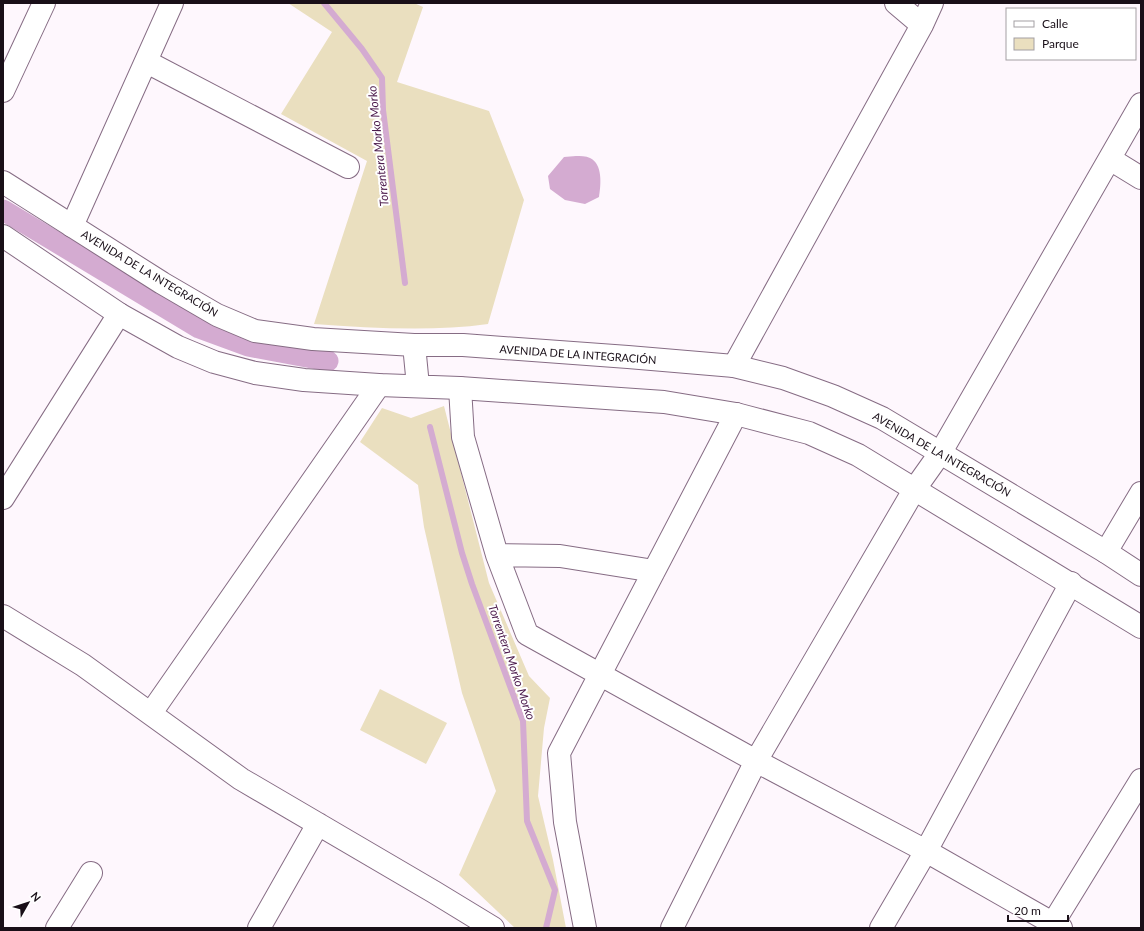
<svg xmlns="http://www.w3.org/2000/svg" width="1144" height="931" viewBox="0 0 1144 931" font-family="Lato,sans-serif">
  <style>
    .green { fill: #eadfbf }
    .water { fill: #d4abd1 }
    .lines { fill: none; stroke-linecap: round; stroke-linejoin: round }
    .stream { stroke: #d4abd1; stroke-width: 6 }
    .canal { stroke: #d4abd1; stroke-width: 21 }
    .minor-casing { stroke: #866c84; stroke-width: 24 }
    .major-casing { stroke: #866c84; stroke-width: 24 }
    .minor { stroke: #fff; stroke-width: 22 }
    .major { stroke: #fff; stroke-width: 22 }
    .labels { text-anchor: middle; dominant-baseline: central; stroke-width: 4; stroke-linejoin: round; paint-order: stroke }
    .street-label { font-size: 11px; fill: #190f18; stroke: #fff }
    .water-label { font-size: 12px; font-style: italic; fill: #4c1b4c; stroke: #fff }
  </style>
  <rect width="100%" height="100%" fill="#fef7fd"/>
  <!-- green -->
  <path class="green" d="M 288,3 L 414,3 L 423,7 L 397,82 L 489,111 L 524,200 L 488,324 C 431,332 372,328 314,324 L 367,161 L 281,114 L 332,32 Z
    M 444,406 L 489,583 L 529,676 L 550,698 L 544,728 L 538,796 L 553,860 L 566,928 L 515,928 L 459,875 L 496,791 L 462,693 L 424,527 L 418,485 L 360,442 L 382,408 L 411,418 Z
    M 380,689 L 447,723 L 426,764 L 360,730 Z"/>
  <!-- water -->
  <path class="water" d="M 576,156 C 580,156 586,156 590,158 C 603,164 601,185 599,197 L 585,204 L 565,200 L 550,189 L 548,176 L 564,157 Z"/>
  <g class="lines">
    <!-- stream -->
    <path class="stream" d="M 324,3 L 362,49 L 382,78 L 383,110 L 405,283
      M 430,427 L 462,553 L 472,584 L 523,721 L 527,821 L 555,890 L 546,928"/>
    <!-- canal -->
    <path class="canal" d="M 3,210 L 199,328 L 248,346 L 328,361"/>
    <defs>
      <path id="minor" d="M 896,3 L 922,25
        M 147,62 L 348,167
        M 3,91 L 44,3
        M 1110,159 L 1141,178
        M 72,226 L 172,3
        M 734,366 L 922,25 L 932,3
        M 460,388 L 463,437 L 497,555 L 527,634 L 756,761 L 926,851 L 1061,928
        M 3,498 L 119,314
        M 1106,552 L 1141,493
        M 497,555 L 560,556 L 654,571
        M 3,616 L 83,665 L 241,779 L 434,892 L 493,928
        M 151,713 L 379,385
        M 57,928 L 91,873
        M 259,928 L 318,824
        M 585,928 L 565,822 L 559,753 L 736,414
        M 672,928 L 756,761 L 914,490 L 941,452 L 1141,104
        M 881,928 L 926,851 L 1071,583
        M 1050,928 L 1141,780"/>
      <path id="major" d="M 3,182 L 162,283 L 217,315 L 255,331 L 313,339 L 414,345 L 463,345 L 628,357 L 734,366 L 783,378 L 833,396 L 882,418 L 1106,552 L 1141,575
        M 3,236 L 119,314 L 178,347 L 214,362 L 255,373 L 304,380 L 379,385 L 460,388 L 664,402 L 736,414 L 809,433 L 858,455 L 1141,627
        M 414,345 L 418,386"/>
    </defs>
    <!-- minor casing -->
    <use href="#minor" class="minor-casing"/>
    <!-- major casing -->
    <use href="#major" class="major-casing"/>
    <!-- minor -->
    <use href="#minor" class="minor"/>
    <!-- major -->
    <use href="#major" class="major"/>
  </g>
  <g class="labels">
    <!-- street labels -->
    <g class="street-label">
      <text transform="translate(150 273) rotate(31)">AVENIDA DE LA INTEGRACIÓN</text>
      <text transform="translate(578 354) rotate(4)">AVENIDA DE LA INTEGRACIÓN</text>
      <text transform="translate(942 454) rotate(30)">AVENIDA DE LA INTEGRACIÓN</text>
    </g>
    <!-- water labels -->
    <g class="water-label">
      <text transform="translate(378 146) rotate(-96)">Torrentera Morko Morko</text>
      <text transform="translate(512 662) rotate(71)">Torrentera Morko Morko</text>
    </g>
  </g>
  <!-- border -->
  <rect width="1144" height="931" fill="none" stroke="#190f18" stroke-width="8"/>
  <!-- legend -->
  <rect x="1006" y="8" width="130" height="52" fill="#ffffff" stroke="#a39fa3"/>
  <rect x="1014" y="21" width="20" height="6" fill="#ffffff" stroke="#a39fa3"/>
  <text x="1042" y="28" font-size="12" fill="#190f18">Calle</text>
  <rect x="1014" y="38" width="20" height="12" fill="#eadfbf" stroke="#a39fa3"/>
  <text x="1042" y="48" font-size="12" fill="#190f18">Parque</text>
  <!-- north arrow -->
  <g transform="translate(28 903) rotate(51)" stroke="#ffffff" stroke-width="3" paint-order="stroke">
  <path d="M0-3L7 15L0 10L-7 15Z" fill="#190f18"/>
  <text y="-6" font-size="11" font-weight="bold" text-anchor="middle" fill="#190f18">N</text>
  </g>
  <!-- scale -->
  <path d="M1008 915v6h60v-6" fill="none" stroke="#190f18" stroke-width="2"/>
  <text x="1014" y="915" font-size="12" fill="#190f18" stroke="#ffffff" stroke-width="3" paint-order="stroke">20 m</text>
</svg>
